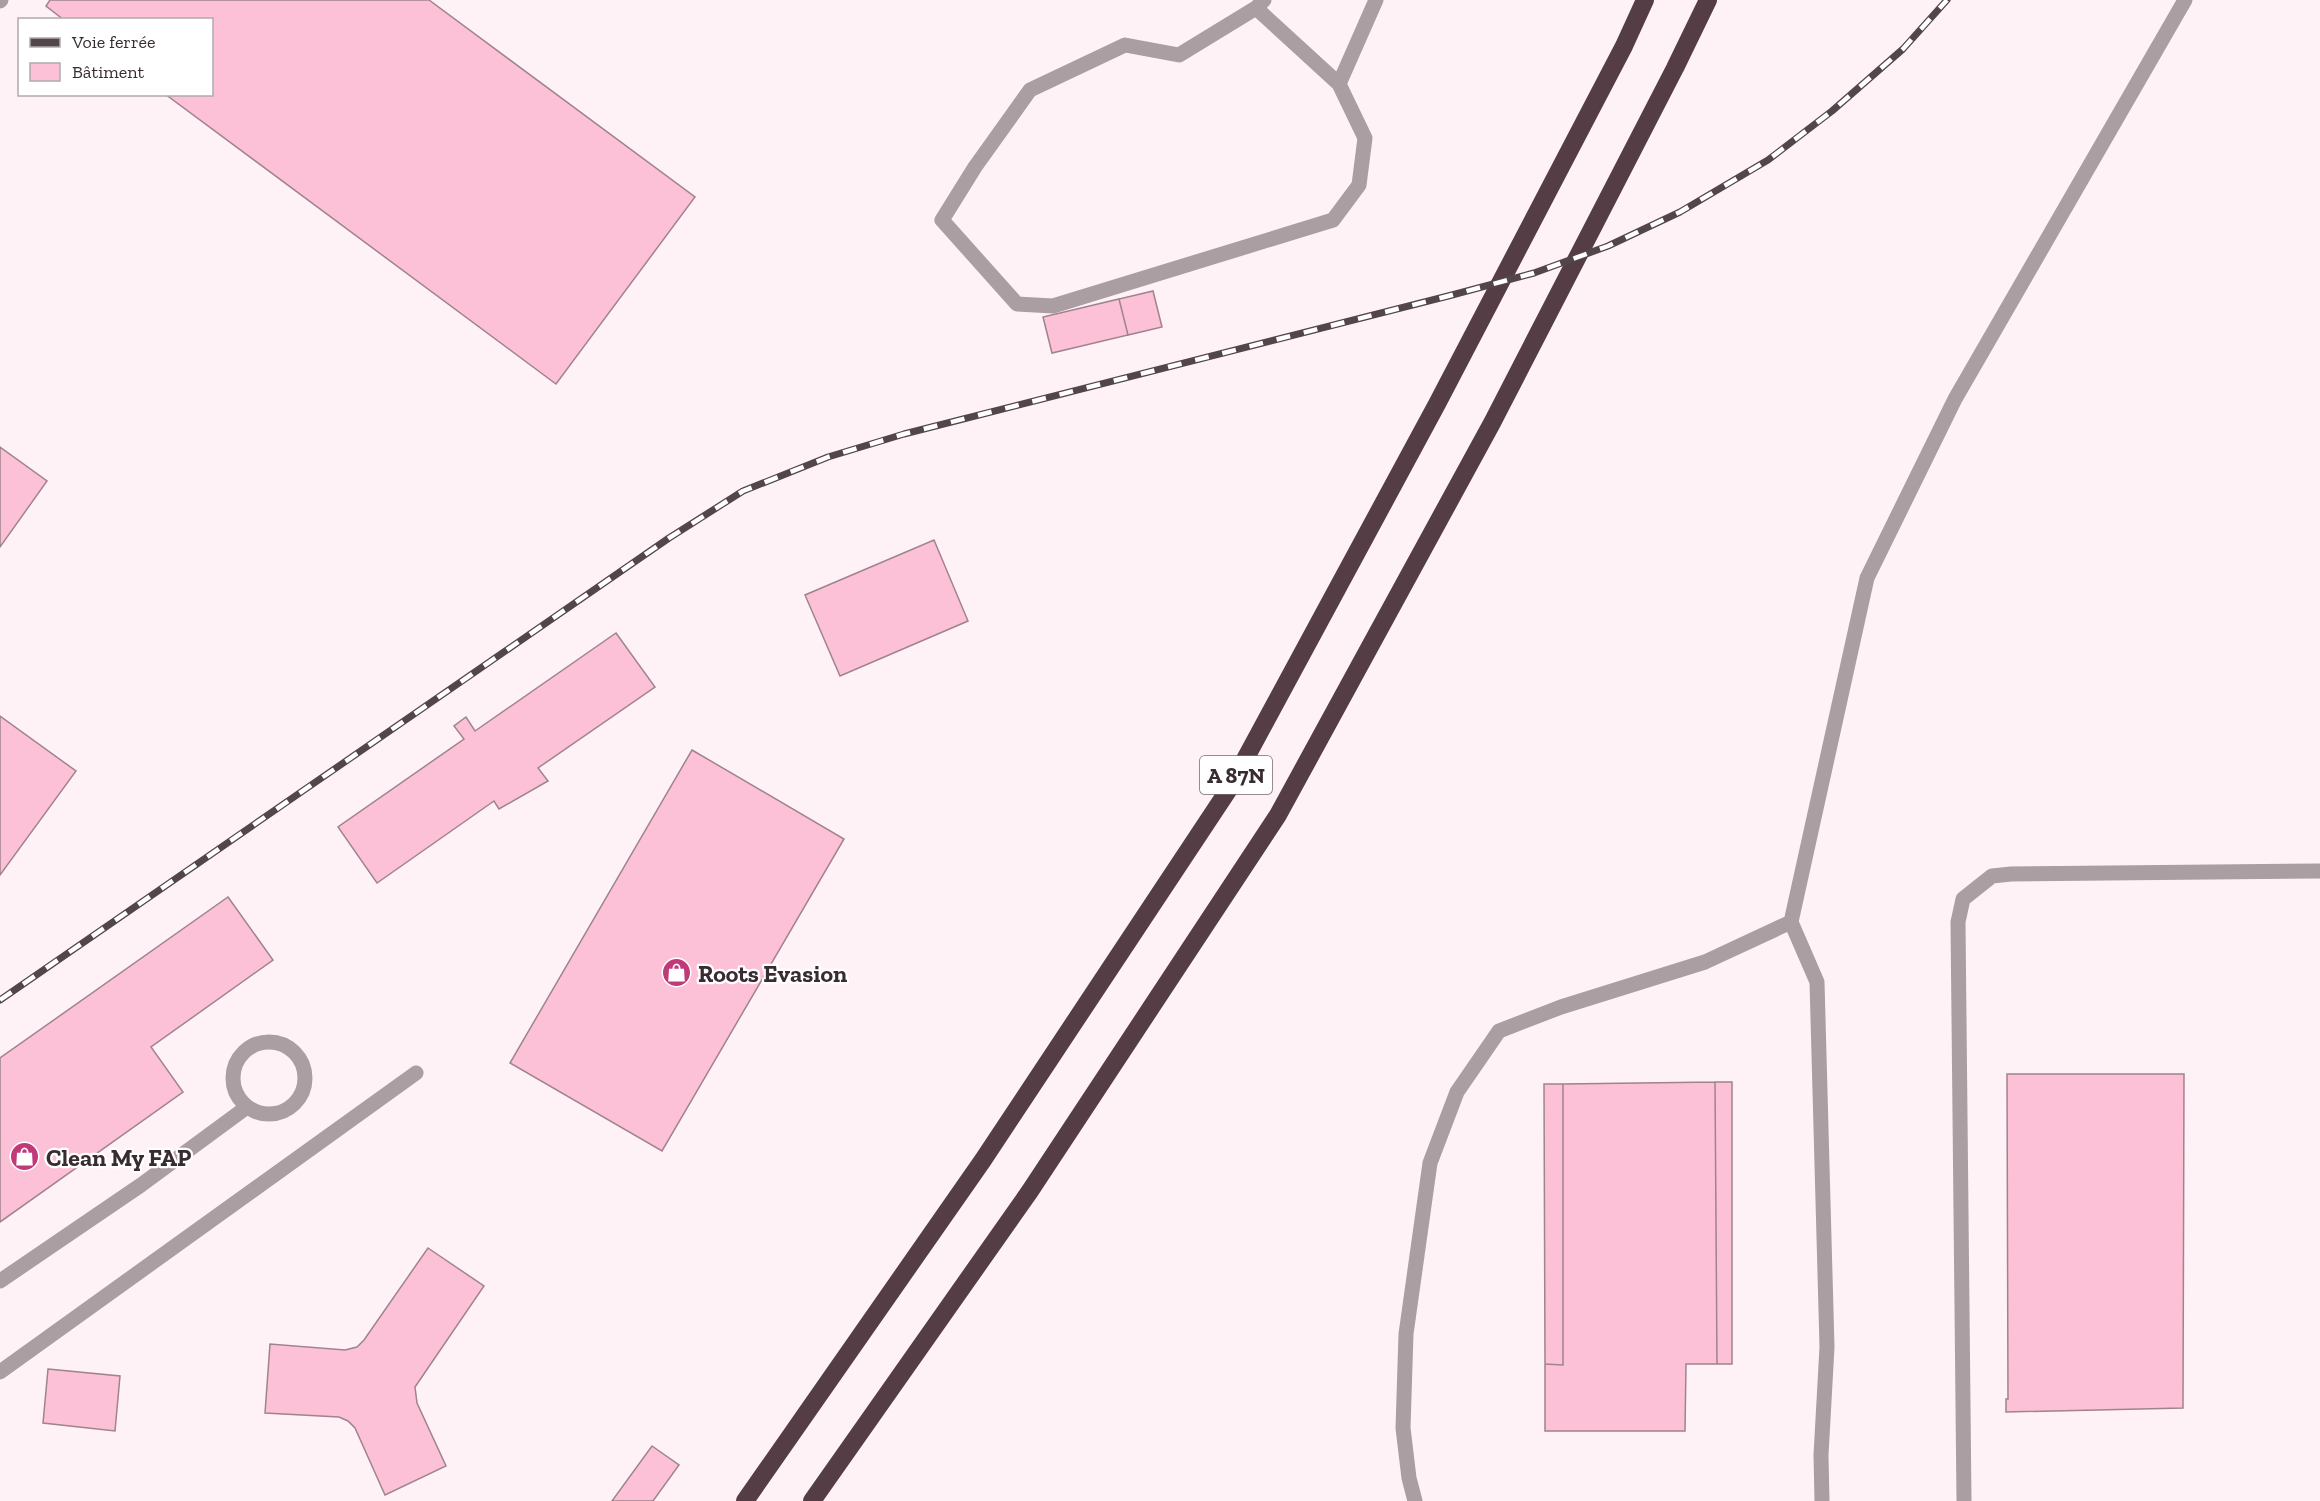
<svg xmlns="http://www.w3.org/2000/svg" width="2320" height="1501" viewBox="0 0 2320 1501" font-family="'Zilla Slab',serif">
  <style>
    .building { fill: #fdc1d7; stroke: #9f838d; stroke-width: 1.5 }
    .lines { fill: none; stroke-linecap: round; stroke-linejoin: round }
    .service { stroke: #ab9ea2; stroke-width: 15 }
    .motorway { stroke: #553d46; stroke-width: 18 }
    .rail-casing { stroke: #52464a; stroke-width: 7 }
    .rail { stroke: #fff; stroke-width: 4.5; stroke-dasharray: 14; stroke-linecap: butt }
    .labels { text-anchor: middle; dominant-baseline: central; stroke-width: 4.5; stroke-linejoin: round; paint-order: stroke }
    .shield { fill: #fff; stroke: #746b6e; stroke-width: 1.5 }
    .shield-label { font-size: 22px; font-weight: bold; fill: #382c30 }
    .poi-label { font-size: 24px; font-weight: bold; fill: #382c30; stroke: #fff; text-anchor: start }
  </style>
  <rect width="100%" height="100%" fill="#fff2f6"/>
  <!-- building -->
  <path class="building" d="M 50,0 L 429,0 L 695,197 L 556,384 L 165,94 L 212,94 L 212,20 L 64,20 L 46,6 Z
    M 1153,291 L 1162,327 L 1128,335 L 1119,299 Z
    M 1119,299 L 1128,335 L 1052,353 L 1043,317 Z
    M 0,447 L 47,481 L 0,547 Z
    M 934,540 L 968,621 L 840,676 L 805,595 Z
    M 616,633 L 655,687 L 538,768 L 548,781 L 499,809 L 494,801 L 377,883 L 338,827 L 464,739 L 454,726 L 466,717 L 475,731 Z
    M 0,716 L 76,771 L 0,875 Z
    M 692,750 L 844,839 L 662,1151 L 510,1063 Z
    M 228,897 L 273,960 L 151,1047 L 183,1092 L 0,1222 L 0,1058 Z
    M 2007,1074 L 2184,1074 L 2183,1408 L 2006,1412 L 2006,1399 L 2008,1399 Z
    M 1715,1082 L 1732,1082 L 1732,1364 L 1717,1364 Z
    M 1715,1082 L 1717,1364 L 1686,1364 L 1685,1431 L 1545,1431 L 1545,1364 L 1563,1365 L 1563,1084 Z
    M 1544,1084 L 1563,1084 L 1563,1365 L 1545,1364 Z
    M 428,1248 L 484,1286 L 415,1387 L 417,1403 L 446,1466 L 385,1495 L 355,1428 L 348,1421 L 339,1417 L 265,1413 L 270,1344 L 345,1350 L 357,1347 L 364,1340 Z
    M 48,1369 L 120,1376 L 115,1431 L 43,1423 Z
    M 652,1446 L 679,1465 L 653,1501 L 612,1501 Z"/>
  <g class="lines">
    <!-- service -->
    <path class="service" d="M 0,1 L 1,0
      M 1256,8 L 1339,84 L 1365,138 L 1359,185 L 1333,220 L 1053,306 L 1017,304 L 942,220 L 975,167 L 1030,90 L 1125,45 L 1179,55 L 1256,8 L 1264,0
      M 1339,84 L 1376,0
      M233 1078a36 36 0 1 1 72 0a36 36 0 1 1-72 0Z
      M 0,1281 L 141,1185 L 247,1107
      M 0,1372 L 416,1073
      M 1415,1501 L 1409,1478 L 1403,1428 L 1406,1334 L 1430,1163 L 1457,1092 L 1499,1031 L 1561,1007 L 1705,962 L 1791,922
      M 1822,1501 L 1821,1455 L 1827,1347 L 1817,982 L 1791,922 L 1867,578 L 1955,399 L 2185,0
      M 1964,1501 L 1958,922 L 1963,899 L 1992,876 L 2011,874 L 2320,871"/>
    <!-- motorway -->
    <path class="motorway" d="M 745,1501 L 983,1160 L 1229,789 L 1437,404 L 1624,46 L 1645,0
      M 812,1501 L 1030,1191 L 1278,815 L 1492,423 L 1675,68 L 1708,0"/>
    <defs>
      <path id="rail" d="M 0,1000 L 669,538 L 743,491 L 828,457 L 904,434 L 1452,295 L 1534,273 L 1608,246 L 1680,212 L 1768,160 L 1832,111 L 1903,49 L 1947,0"/>
    </defs>
    <!-- rail casing -->
    <use href="#rail" class="rail-casing"/>
    <!-- rail -->
    <use href="#rail" class="rail"/>
  </g>
  <!-- icons -->
  <defs>
    <symbol id="shop-disc" viewBox="-11 -11 22 22"><circle r="9.5" fill="#c03a7a" stroke="#fff"/><path d="M-5-2.5h2.3a2.7 3.5 0 0 1 5.4 0H5L5.5 6h-11ZM-1.5-2.5h3a1.5 2.3 0 0 0-3 0Z" fill="#fff"/></symbol>
  </defs>
  <g fill-rule="evenodd">
    <use href="#shop-disc" x="660" y="956" width="33" height="33"/>
    <use href="#shop-disc" x="8" y="1140" width="33" height="33"/>
  </g>
  <g class="labels">
    <!-- shield labels -->
    <rect class="shield" x="1200" y="756" width="72" height="38" rx="4.5"/>
    <g class="shield-label">
      <text x="1236" y="775">A 87N</text>
    </g>
    <!-- poi labels -->
    <g class="poi-label">
      <text x="698" y="973">Roots Evasion</text>
      <text x="46" y="1157">Clean My FAP</text>
    </g>
  </g>
  <!-- legend -->
  <rect x="18" y="18" width="195" height="78" fill="#ffffff" stroke="#afabac" stroke-width="1.5"/>
  <rect x="30" y="38" width="30" height="9" fill="#52464a" stroke="#afabac" stroke-width="1.5"/>
  <text x="72" y="48" font-size="18" fill="#382c30">Voie ferrée</text>
  <rect x="30" y="63" width="30" height="18" fill="#fdc1d7" stroke="#afabac" stroke-width="1.5"/>
  <text x="72" y="78" font-size="18" fill="#382c30">Bâtiment</text>
</svg>
